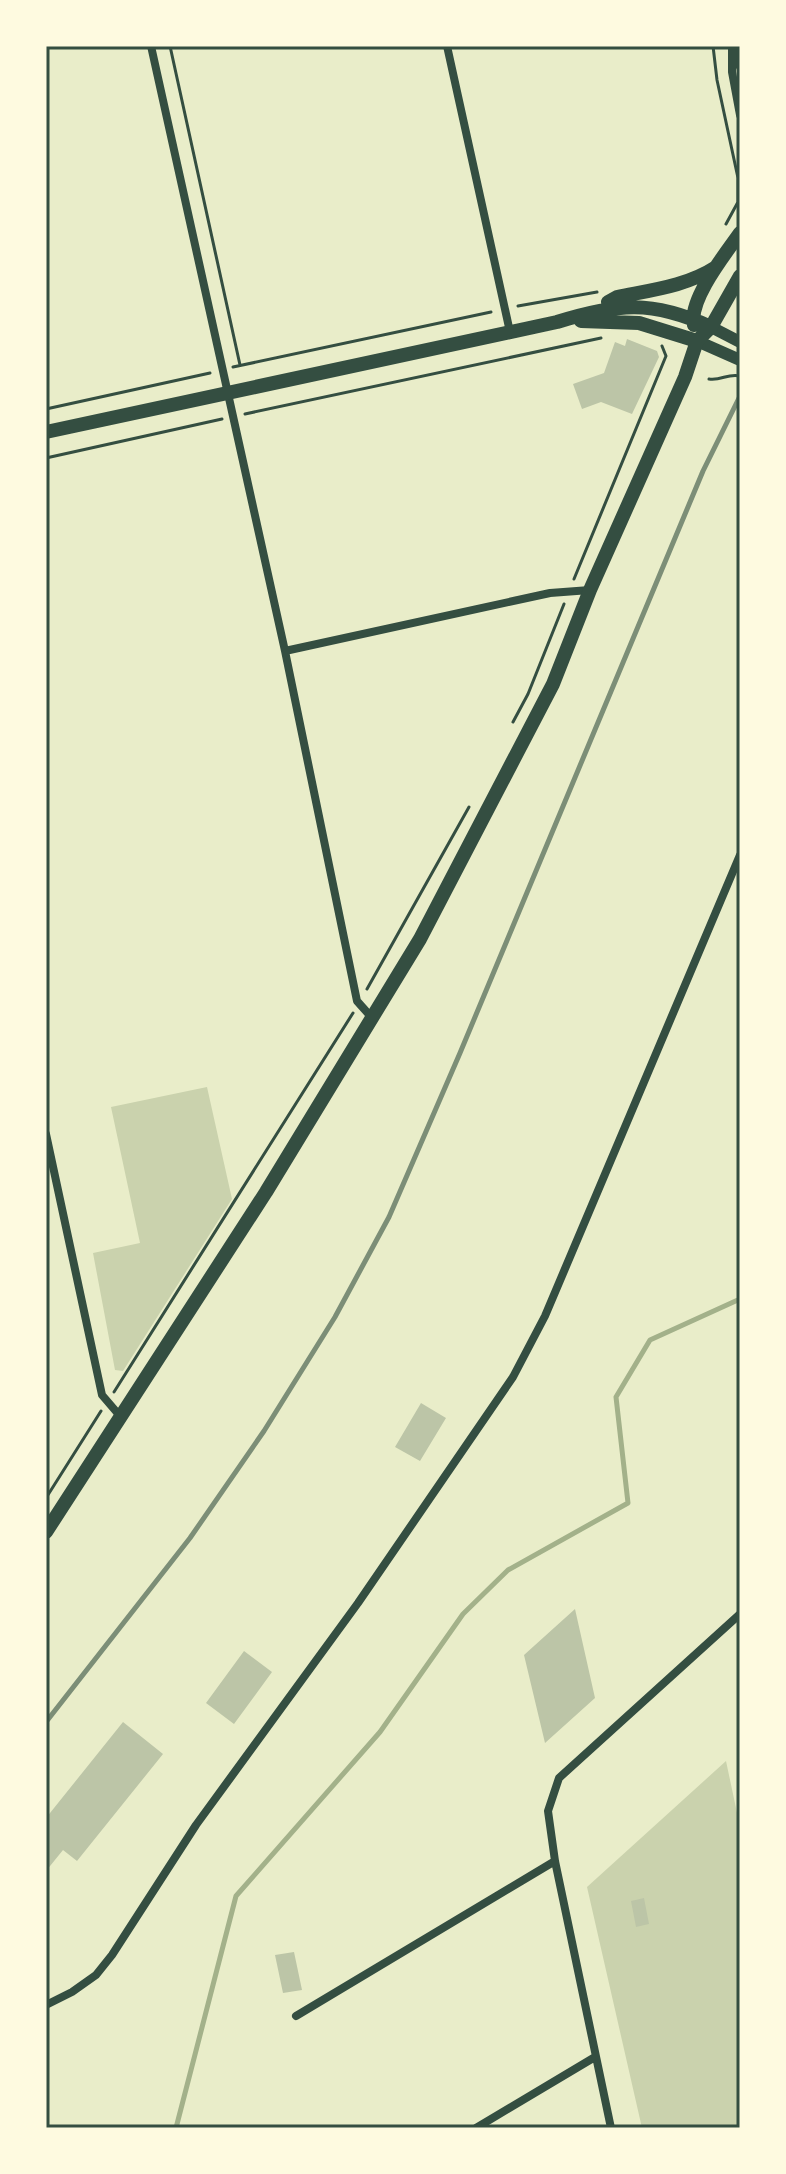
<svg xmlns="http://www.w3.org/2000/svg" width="786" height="2174" viewBox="0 0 786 2174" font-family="Ubuntu,sans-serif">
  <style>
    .green { fill: #cad2ad }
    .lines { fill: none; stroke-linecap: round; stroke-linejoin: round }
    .stream { stroke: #a3b18a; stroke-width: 5 }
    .building { fill: #bcc5a7 }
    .path { stroke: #344e41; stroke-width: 3 }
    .minor { stroke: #344e41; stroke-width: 8 }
    .secondary { stroke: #344e41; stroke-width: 12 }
    .primary { stroke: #344e41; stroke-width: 14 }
    .rail { stroke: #7c8e77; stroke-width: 5 }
    .neatline { fill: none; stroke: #344e41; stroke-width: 3 }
  </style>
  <rect width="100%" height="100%" fill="#e9edc9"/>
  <!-- green -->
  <path class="green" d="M 207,1087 L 232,1199 L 123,1371 L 115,1370 L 93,1253 L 140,1243 L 111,1107 Z
    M 726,1761 L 740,1827 L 740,2128 L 642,2128 L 587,1887 Z"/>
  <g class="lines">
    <!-- stream -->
    <path class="stream" d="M 176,2128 L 236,1896 L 380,1732 L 463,1614 L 508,1570 L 628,1503 L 616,1397 L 650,1340 L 740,1299"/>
  </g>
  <!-- building -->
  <path class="building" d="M 627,339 L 657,351 L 659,357 L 632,414 L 601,402 L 582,409 L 573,384 L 604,373 L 615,342 L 625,346 Z
    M 421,1403 L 446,1418 L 420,1461 L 395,1447 Z
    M 575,1609 L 595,1698 L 545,1743 L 524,1655 Z
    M 244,1651 L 272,1672 L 234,1724 L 206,1703 Z
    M 123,1722 L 163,1754 L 77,1861 L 63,1850 L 46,1871 L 46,1818 Z
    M 644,1898 L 649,1924 L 636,1927 L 631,1901 Z
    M 294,1952 L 302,1990 L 283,1993 L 275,1955 Z"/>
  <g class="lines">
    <!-- path -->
    <path class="path" d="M 170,46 L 240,365
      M 713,46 L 717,80 L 738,178 L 738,202 L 726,224
      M 518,306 L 597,292
      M 233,367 L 491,312
      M 709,379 C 721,381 728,373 740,376
      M 46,409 L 210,373
      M 245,414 L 601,338
      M 46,458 L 222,419
      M 574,579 L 666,356 L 662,346
      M 513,722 L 528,694 L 564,604
      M 367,989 L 469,807
      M 114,1392 L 353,1013
      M 46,1498 L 101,1411"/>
    <!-- minor -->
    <path class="minor" d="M 151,46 L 285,651 L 357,1001 L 373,1019
      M 447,46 L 510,332
      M 732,46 L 732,72 L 740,115
      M 734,47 L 740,67
      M 285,651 L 550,593 L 590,590
      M 46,1134 L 102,1395 L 120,1416
      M 46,2005 L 72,1992 L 96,1975 L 112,1955 L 196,1825 L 358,1603 L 513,1377 L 545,1316 L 740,855
      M 296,2016 L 555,1861
      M 476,2128 L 595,2057
      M 611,2128 L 555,1861 L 548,1811 L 559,1778 L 740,1614"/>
    <!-- secondary -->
    <path class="secondary" d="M 711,327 L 740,342
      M 697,341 L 740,360"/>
    <!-- primary -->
    <path class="primary" d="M 608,302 L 617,297 C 651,290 687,286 716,267
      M 581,321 L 639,323 L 697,341
      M 694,325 C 688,300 726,253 740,233
      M 46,432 L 557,322 C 618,303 652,300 711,327
      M 46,1532 L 266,1192 L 420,939 L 553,684 L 590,590 L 685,377 L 697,341 L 711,327 L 740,276"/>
    <!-- rail -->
    <path class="rail" d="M 46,1722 L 190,1538 L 264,1431 L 335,1317 L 389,1217 L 460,1053 L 703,471 L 740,396"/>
  </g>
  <!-- border -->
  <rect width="786" height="2174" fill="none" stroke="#fefae0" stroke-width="96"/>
  <rect x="48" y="48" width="690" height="2078" class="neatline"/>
</svg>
